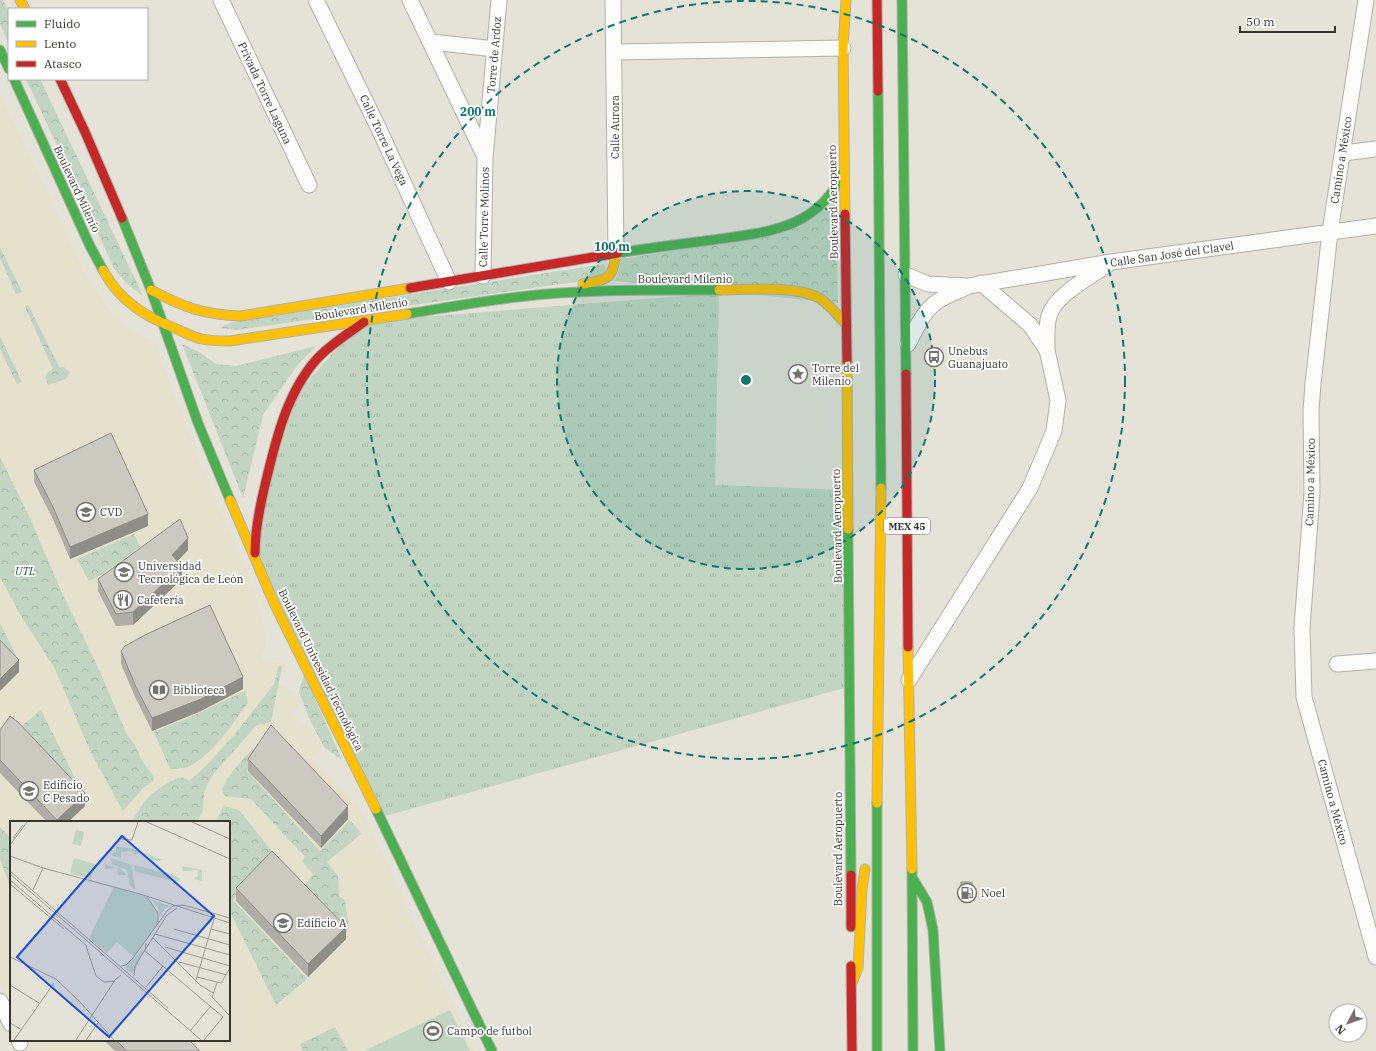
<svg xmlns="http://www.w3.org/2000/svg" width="1376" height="1051" viewBox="0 0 1376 1051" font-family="'IBM Plex Serif',serif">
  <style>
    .built { fill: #e5e1cd }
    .grass { fill: url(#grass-tufts) }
    .park { fill: url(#park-crowns) }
    .garden { fill: #c1d5c2 }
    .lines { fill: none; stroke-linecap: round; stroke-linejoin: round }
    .street-casing { stroke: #b2b0a9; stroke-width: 17 }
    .fast-casing { stroke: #b2b0a9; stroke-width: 11 }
    .slow-casing { stroke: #b2b0a9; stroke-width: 11 }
    .jam-casing { stroke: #b2b0a9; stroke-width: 11 }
    .street { stroke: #fbfbf9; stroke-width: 15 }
    .fast { stroke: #4caf50; stroke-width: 9 }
    .slow { stroke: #ffc107; stroke-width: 9 }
    .jam { stroke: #c62828; stroke-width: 9 }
    .wall { fill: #afada5 }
    .shaded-wall { fill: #8e8d86 }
    .building { fill: #cbc9c0; stroke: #8e8d86 }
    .ring { fill: none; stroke: #0f766e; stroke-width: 2; stroke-dasharray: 7 5 }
    .labels { text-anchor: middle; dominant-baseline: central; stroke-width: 3.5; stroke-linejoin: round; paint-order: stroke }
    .shield { fill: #fff; stroke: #73726d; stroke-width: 1 }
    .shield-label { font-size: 10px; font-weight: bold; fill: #37352e }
    .street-label { font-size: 11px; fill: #37352e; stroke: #fff }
    .poi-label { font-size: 11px; fill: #37352e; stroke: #fff; text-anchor: start }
    .park-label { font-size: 11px; font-style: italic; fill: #125430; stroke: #fff }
    .inset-road { fill: none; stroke: #9f9d94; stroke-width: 1 }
    .view { fill: #1d4ed8; fill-opacity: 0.15; stroke: #1d4ed8; stroke-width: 2 }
    .inset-edge { fill: none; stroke: #37352e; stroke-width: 2 }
    .centre { fill: #0f766e; stroke: #fff; stroke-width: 2 }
    .ring-label { font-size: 12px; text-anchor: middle; font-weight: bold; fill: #0f766e; stroke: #fff; stroke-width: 3.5; stroke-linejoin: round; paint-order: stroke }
  </style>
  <defs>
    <pattern id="grass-tufts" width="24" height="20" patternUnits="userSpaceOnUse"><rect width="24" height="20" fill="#c1d5c2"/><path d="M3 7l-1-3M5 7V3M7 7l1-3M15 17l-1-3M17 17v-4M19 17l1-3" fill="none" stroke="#a6b7a7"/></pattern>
    <pattern id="park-crowns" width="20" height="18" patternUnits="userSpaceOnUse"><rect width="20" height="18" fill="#c1d5c2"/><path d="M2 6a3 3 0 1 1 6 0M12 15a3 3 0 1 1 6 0" fill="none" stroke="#a6b7a7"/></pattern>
  </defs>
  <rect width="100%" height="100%" fill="#e5e2d8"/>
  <!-- built -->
  <path class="built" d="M 0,93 L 85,273 L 107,307 L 128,327 L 151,340 L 156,345 L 204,473 L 255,591 L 264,629 L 265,644 L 261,660 L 286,665 L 279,684 L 297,693 L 301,703 L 293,711 L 300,725 L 312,728 L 322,746 L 312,759 L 355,800 L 365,817 L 475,1051 L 32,1051 L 27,1040 L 229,1040 L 229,822 L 11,822 L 11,1005 L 0,983 Z"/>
  <!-- grass -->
  <path class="grass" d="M 719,293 L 715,485 L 846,490 L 848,687 L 378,818 L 254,558 L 287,404 L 361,322 Z"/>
  <!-- park -->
  <path class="park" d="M 0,0 L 3,0 L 9,12 L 9,44 L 0,24 Z
    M 26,79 L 40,79 L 143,296 L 127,284 L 115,270 Z
    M 836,201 L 838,303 L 615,281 L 622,259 L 781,233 Z
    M 0,247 L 22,292 L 16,294 L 0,258 Z
    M 604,264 L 606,270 L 597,279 L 237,330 L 219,328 L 233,322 Z
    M 28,305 L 60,368 L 64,367 L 70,372 L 66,379 L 48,385 L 45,377 L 48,372 L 53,369 L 25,307 Z
    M 0,336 L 22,382 L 17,384 L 0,349 Z
    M 182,344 L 199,352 L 216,364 L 236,366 L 316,346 L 296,367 L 263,415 L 243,498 Z
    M 0,457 L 29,516 L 62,593 L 96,663 L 127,735 L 135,745 L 142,761 L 154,777 L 153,781 L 143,788 L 123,811 L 92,755 L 55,669 L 21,616 L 0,577 Z
    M 134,534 L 140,547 L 101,575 L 89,581 L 77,559 Z
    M 0,623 L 20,663 L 18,663 L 0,646 Z
    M 279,665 L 282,667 L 271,722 L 257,725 L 215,772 L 207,785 L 204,793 L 203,811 L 197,822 L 131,822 C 136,815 140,807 145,801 C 155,790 168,781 182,777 L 189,781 L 205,767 L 235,734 L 274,684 Z
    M 304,674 L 342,760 L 324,747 L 309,718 L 299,692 Z
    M 245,691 L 248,703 C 231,725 214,754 188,767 C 183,769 175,768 170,769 L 154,732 L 193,716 Z
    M 41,710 L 82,792 L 18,729 Z
    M 262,739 L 267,739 L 247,771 L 320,851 L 350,820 L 361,834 L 327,862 L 338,876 L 339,896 L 345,900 L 349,928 L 345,934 L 302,890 L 313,874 L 302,861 L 305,857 L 251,799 L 225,796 L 222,790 C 230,770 248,755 262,739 Z
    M 224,806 L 239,810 L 275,855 L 233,900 L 307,979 L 276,1005 L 229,910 L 229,822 L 215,822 Z
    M 0,827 L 11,838 L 11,889 L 0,859 Z
    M 335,1027 L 348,1051 L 303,1051 L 300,1044 Z"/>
  <!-- garden -->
  <path class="garden" d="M 450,1010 L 470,1051 L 364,1051 Z"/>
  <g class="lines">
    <defs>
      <path id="street" d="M 221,0 L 309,185
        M 316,0 L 379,129 L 449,282
        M 410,0 L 485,157
        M 613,0 L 616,253
        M 1366,0 L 1330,232 L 1313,384 L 1311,410 L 1312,493 L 1302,628 L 1304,697 L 1376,957
        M 431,42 L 495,49
        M 614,52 L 843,48
        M 1343,153 L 1376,149
        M 906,275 L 928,284 L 966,286
        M 483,276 L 485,158 L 499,0
        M 908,344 C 916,329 923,311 938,301 C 947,295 959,291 969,286 L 1111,262 L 1376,226
        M 1047,350 C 1047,339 1046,326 1049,316 C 1055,295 1090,277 1107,265
        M 1337,664 L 1376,661
        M 909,680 L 1030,488 L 1054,431 L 1058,400 L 1047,350 L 1030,325 L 981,283
        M 0,1001 L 11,1024
        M 19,1040 L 20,1043"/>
      <path id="fast" d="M 902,0 L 906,374
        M 0,50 L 9,69
        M 14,79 L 90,246 L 103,270
        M 878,91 L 881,488
        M 122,218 L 151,290 L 198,423 L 230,500
        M 618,253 C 649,248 681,244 712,240 C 767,232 818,230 844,171
        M 407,314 C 444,308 481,301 518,297 C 584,289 652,290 719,290
        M 848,529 L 851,875
        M 877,803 L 877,1051
        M 376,809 L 492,1051
        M 912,869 L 913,1051
        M 912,877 L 927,902 L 933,930 L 940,1051"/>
      <path id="slow" d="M 20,0 L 25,9
        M 845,214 L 843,48 L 846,0
        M 103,270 C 120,302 146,317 179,330 C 186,333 194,338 202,339 C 211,341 221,341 230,341 L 407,314
        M 583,284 C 608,279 613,280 616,253
        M 151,290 C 183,307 204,315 241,316 L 410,288
        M 719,290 C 746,290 795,285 819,298 C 830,305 839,316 847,326
        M 847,361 L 848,529
        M 230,500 L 274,603 L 376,809
        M 908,647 L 912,869
        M 877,803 L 881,488
        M 851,985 L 858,968 L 862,889 L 865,869"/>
      <path id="jam" d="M 877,0 L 878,91
        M 60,79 L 85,132 L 122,218
        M 845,214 L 847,361
        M 410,288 L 618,253
        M 906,374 L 908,647
        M 255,553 C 255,528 260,505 266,481 C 276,439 287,393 316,360 C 329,345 348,334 364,322
        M 851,875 L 851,927
        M 851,966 L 852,1051"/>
    </defs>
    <!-- street casing -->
    <use href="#street" class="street-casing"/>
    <!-- fast casing -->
    <use href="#fast" class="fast-casing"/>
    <!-- slow casing -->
    <use href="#slow" class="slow-casing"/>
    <!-- jam casing -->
    <use href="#jam" class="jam-casing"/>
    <!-- street -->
    <use href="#street" class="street"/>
    <!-- fast -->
    <use href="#fast" class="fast"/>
    <!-- slow -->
    <use href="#slow" class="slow"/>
    <!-- jam -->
    <use href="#jam" class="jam"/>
  </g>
  <!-- wall -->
  <path class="wall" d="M 34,470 L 148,526 L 70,559 L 53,519 L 34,482 Z
    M 188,550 L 177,561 L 182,579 L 133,625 L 116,626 L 98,591 L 98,579 Z
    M 121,651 L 243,689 L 201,711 L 152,731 L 136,699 L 121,664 Z
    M 0,730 L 85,806 L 68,822 L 47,822 L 0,773 Z
    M 248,759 L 348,819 L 321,848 L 248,771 Z
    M 961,882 L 972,882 L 973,901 L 961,902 Z
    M 236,888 L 346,939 L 308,977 L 236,901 Z
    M 104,1040 L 189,1040 L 200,1051 L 115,1051 Z"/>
  <!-- shaded-wall -->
  <path class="shaded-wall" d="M 148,514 L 148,526 L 70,559 L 70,547 Z
    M 188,538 L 188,550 L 172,567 L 172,555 Z
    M 182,566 L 182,579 L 133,625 L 133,612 Z
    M 19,660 L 19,672 L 0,691 L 0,679 Z
    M 243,677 L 243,689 L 201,711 L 152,731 L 152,718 Z
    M 85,793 L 85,806 L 68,822 L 57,822 L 57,820 Z
    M 348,806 L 348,819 L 321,848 L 321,836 Z
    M 346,927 L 346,939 L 308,977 L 308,964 Z"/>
  <!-- building -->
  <path class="building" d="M 111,433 L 148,514 L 70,547 L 53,507 L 34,470 Z
    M 180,519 L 188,538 L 172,555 L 182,566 L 133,612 L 116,614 L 98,579 Z
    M 210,605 L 243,677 L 201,699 L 152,718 L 136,687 L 121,651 L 125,646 L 147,634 Z
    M 0,640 L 19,660 L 0,679 Z
    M 10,716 L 18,722 L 85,793 L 57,820 L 0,760 L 0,730 Z
    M 271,725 L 348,806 L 321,836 L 248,759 Z
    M 272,851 L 346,927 L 308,964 L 236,888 Z
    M 961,882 L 972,882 L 973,898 L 961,899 Z
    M 116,1040 L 189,1040 L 200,1051 L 127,1051 Z"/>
  <!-- distance rings -->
  <circle cx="746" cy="380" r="189" fill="#0f766e" fill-opacity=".12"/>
  <g class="ring">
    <circle cx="746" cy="380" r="189"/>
    <circle cx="746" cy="380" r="379"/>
  </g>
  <!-- icons -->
  <defs>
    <symbol id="bus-ring" viewBox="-11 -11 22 22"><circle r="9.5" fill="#fff" stroke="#74726a" stroke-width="1.5"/><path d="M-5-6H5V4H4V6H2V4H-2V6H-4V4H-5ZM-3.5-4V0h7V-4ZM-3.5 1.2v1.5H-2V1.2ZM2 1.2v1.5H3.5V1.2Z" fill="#74726a"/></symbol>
    <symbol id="sight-ring" viewBox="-11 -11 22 22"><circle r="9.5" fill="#fff" stroke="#74726a" stroke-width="1.5"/><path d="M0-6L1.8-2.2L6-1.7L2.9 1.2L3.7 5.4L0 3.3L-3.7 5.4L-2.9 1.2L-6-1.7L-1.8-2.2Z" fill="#74726a"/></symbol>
    <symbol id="school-ring" viewBox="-11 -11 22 22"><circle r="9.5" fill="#fff" stroke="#74726a" stroke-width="1.5"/><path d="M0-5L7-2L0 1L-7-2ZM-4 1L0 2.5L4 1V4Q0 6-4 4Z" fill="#74726a"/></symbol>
    <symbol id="university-ring" viewBox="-11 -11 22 22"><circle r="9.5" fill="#fff" stroke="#74726a" stroke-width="1.5"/><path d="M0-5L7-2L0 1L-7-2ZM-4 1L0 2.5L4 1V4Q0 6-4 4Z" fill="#74726a"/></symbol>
    <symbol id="restaurant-ring" viewBox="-11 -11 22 22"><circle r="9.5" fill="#fff" stroke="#74726a" stroke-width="1.5"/><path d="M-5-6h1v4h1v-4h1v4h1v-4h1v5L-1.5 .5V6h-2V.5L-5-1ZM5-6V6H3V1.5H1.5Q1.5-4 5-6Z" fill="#74726a"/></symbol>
    <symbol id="library-ring" viewBox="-11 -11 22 22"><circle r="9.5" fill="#fff" stroke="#74726a" stroke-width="1.5"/><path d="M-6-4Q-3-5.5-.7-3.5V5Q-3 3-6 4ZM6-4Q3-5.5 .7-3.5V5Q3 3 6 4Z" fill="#74726a"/></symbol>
    <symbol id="fuel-ring" viewBox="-11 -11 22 22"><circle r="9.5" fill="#fff" stroke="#74726a" stroke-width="1.5"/><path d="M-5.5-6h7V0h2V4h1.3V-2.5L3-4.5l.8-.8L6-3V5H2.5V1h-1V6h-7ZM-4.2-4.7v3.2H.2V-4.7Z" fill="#74726a"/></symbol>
    <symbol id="stadium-ring" viewBox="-11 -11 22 22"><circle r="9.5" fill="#fff" stroke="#74726a" stroke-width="1.5"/><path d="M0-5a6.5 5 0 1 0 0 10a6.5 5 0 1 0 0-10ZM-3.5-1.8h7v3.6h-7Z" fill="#74726a"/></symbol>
  </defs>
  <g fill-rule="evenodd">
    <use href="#bus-ring" x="923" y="346" width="22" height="22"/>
    <use href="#sight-ring" x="787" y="363" width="22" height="22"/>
    <use href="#school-ring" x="75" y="501" width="22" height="22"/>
    <use href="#university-ring" x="113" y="561" width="22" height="22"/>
    <use href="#restaurant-ring" x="112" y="589" width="22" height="22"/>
    <use href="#library-ring" x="148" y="679" width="22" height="22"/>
    <use href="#school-ring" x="18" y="780" width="22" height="22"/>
    <use href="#fuel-ring" x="956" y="882" width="22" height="22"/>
    <use href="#school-ring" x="272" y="912" width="22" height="22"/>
    <use href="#stadium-ring" x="422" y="1020" width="22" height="22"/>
  </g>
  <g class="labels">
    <!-- shield labels -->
    <rect class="shield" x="884" y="518" width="46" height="16" rx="3"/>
    <g class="shield-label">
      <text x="907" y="526">MEX 45</text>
    </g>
    <!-- street labels -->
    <g class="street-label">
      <text transform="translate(494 55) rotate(-85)">Torre de Ardoz</text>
      <text transform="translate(265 93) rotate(65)">Privada Torre Laguna</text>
      <text transform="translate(615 127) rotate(-90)">Calle Aurora</text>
      <text transform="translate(384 140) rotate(65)">Calle Torre La Vega</text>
      <text transform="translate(1341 160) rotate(-81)">Camino a México</text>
      <text transform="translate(77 189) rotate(65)">Boulevard Milenio</text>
      <text transform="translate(833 202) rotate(-91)">Boulevard Aeropuerto</text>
      <text transform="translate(484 217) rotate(-89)">Calle Torre Molinos</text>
      <text transform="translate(1172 254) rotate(-8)">Calle San José del Clavel</text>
      <text x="685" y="279">Boulevard Milenio</text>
      <text transform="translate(361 309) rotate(-9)">Boulevard Milenio</text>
      <text transform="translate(1310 482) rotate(-89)">Camino a México</text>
      <text transform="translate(837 526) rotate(-91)">Boulevard Aeropuerto</text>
      <text transform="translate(321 670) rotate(64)">Boulevard Univesidad Tecnológica</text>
      <text transform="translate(1333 802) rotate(75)">Camino a México</text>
      <text transform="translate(838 849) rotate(-90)">Boulevard Aeropuerto</text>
    </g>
    <!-- poi labels -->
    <g class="poi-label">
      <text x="948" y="351">Unebus<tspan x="948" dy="13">Guanajuato</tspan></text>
      <text x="812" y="368">Torre del<tspan x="812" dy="13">Milenio</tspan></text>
      <text x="100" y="512">CVD</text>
      <text x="138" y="566">Universidad<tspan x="138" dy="13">Tecnológica de León</tspan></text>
      <text x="137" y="600">Cafetería</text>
      <text x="173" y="690">Biblioteca</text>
      <text x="43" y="785">Edificio<tspan x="43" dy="13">C Pesado</tspan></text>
      <text x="981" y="893">Noel</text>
      <text x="297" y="923">Edificio A</text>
      <text x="447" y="1031">Campo de futbol</text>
    </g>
    <!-- park labels -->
    <g class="park-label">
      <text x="25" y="571">UTL</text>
    </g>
  </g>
  <!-- overview -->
  <g transform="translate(10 821)">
    <rect width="220" height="220" fill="#e5e2d8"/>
    <path d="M 104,66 L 136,75 L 147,90 L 148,103 L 124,136 L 107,121 L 97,132 L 79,117 Z" fill="#c1d5c2"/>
    <path d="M 106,25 L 123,28 L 153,39 L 140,40 L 139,36 L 133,32 L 124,33 L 123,30 L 111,31 L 111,37 L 102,35 L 101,32 L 106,31 ZM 100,37 L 122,44 L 125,69 L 120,64 L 117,49 L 102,43 ZM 95,43 L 111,48 L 116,54 L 108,54 L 107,47 L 95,48 ZM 124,44 L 161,53 L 171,58 L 166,61 L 124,50 ZM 172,45 L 192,49 L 192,60 L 184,58 L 188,55 L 188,49 L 173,50 ZM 142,79 L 160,85 L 154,88 L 150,97 L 148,87 ZM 133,128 L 134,130 L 123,153 L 114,146 Z" fill="#c1d5c2"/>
    <path d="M 66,9 L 74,11 L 71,25 L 62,23 ZM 64,37 L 85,43 L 81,58 L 60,52 Z" fill="#c1d5c2"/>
    <path class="inset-road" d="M 137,1 L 220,38M 182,1 L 220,18M 3,17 L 13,4M 111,18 L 122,19 L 128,1M 0,24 L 17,1M 0,35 L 33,47 L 130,73 L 220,102M 0,50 L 158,187M 0,53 L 191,219M 0,59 L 77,125M 0,63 L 54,108M 23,69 L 33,47M 137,76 L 148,92 L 148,101M 164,108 L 220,124M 201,108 L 220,113M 145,113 L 220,134M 143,117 L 190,164 L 203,172M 136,122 L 135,130 L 213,196 L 194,219M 76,125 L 86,155 L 94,161 L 105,160M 155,126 L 220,145M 0,136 L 46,158 L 70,181 L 104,219M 169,141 L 217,154M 111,145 L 116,144 L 123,137 L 157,90 L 163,85 L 173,84 L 220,97M 124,155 L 125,145 L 157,94 L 167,87M 187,156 L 211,162 L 220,147M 186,159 L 204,98M 207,162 L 202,176 L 220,195M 0,164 L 29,182M 136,166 L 153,145M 0,202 L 12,209M 180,210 L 200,186M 4,219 L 44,162M 66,219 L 105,159 L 111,154M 76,219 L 88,202"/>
    <path class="view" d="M 112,15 L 204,95 L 99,216 L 7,136 Z"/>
    <rect width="220" height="220" class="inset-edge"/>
  </g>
  <circle cx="746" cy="380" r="6" class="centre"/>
  <g class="ring-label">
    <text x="478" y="116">200 m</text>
    <text x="612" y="251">100 m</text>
  </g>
  <!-- legend -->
  <rect x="8" y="8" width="140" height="72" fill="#ffffff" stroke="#afaeab"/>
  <rect x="16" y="21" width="20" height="6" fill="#4caf50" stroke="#afaeab"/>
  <text x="44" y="28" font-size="12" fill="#37352e">Fluido</text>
  <rect x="16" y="41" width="20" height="6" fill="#ffc107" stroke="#afaeab"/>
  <text x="44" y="48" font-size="12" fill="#37352e">Lento</text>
  <rect x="16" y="61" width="20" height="6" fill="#c62828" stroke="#afaeab"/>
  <text x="44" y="68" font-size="12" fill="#37352e">Atasco</text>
  <!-- north arrow -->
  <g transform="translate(1348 1023) rotate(229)"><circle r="19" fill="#ffffff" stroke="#afaeab"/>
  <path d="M0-3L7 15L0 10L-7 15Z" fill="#74726a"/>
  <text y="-6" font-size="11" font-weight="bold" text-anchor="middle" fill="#37352e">N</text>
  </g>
  <!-- scale -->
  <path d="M1240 26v6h95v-6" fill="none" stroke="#37352e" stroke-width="2"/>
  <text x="1246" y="26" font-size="12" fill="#37352e" stroke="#ffffff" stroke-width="3" paint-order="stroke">50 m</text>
</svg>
